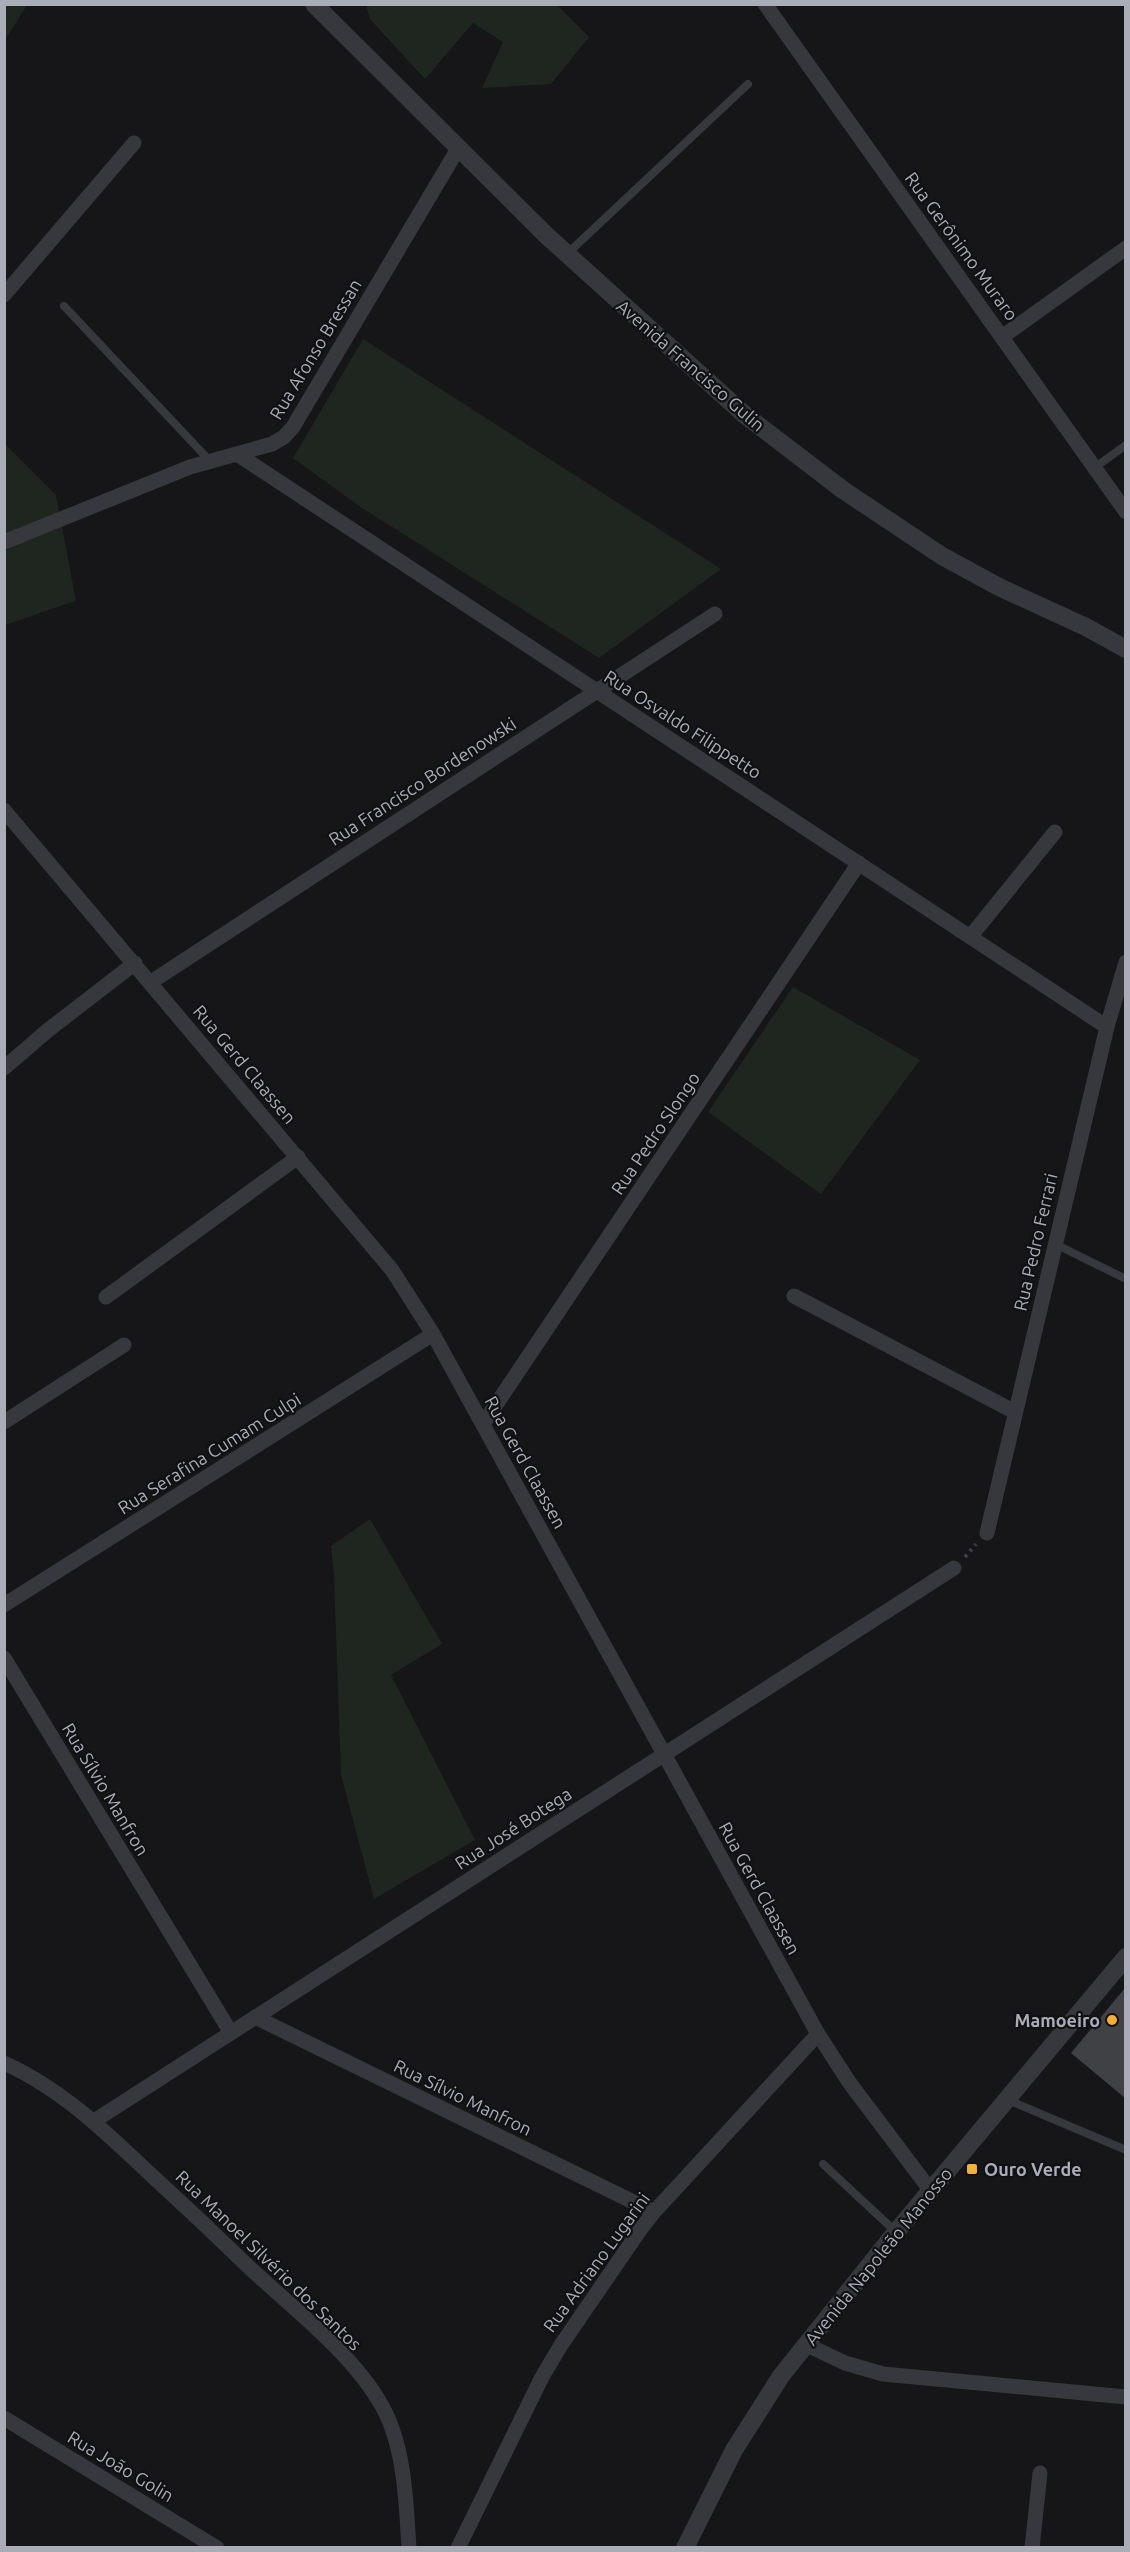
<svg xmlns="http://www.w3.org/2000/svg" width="1130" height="2552" viewBox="0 0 1130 2552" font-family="Ubuntu,sans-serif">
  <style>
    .green { fill: #1e261f }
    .building { fill: #404145 }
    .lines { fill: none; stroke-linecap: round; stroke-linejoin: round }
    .path { stroke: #3d3f44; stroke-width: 4; stroke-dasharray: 3 4.5; stroke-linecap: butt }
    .service { stroke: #37383d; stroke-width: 8 }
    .minor { stroke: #37383d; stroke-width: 15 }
    .tertiary { stroke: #37383d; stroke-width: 18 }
    .poi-dot { fill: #f2b134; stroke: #111113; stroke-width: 2 }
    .labels { text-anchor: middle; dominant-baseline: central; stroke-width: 4.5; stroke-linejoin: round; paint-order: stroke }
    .street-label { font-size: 18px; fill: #a8adb8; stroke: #111113 }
    .poi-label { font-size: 18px; font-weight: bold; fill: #a8adb8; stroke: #111113; text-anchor: end }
  </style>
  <rect width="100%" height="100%" fill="#161618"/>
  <!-- green -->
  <path class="green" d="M 5,4 L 27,5 L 5,40 L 4,5 Z
    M 366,5 L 557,5 L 589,37 L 551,84 L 482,88 L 503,42 L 473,23 L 425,79 L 370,19 Z
    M 363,339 L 721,569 L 599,658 L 359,506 L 293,458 Z
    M 4,443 L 56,495 L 76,601 L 5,625 Z
    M 793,987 L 920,1060 L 821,1194 L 708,1112 Z
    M 370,1519 L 442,1644 L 391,1675 L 475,1840 L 374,1899 L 341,1775 L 334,1575 L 331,1546 Z"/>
  <!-- building -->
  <path class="building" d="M 1125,1988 L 1125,2098 L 1071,2053 Z"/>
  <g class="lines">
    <!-- path -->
    <path class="path" d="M 965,1557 L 976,1544"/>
    <!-- service -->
    <path class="service" d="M 568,253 L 748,84
      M 64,306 L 209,460
      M 1094,468 L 1126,445
      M 1055,1244 L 1126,1279
      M 1008,2100 L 1126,2150
      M 823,2164 L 896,2232"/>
    <!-- minor -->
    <path class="minor" d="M 765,4 L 1126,512
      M 4,295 L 134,143
      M 1002,337 L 1126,248
      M 237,454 L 1107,1027
      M 4,542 L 190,467 L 272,444 L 284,437 L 293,427 L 459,147
      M 4,810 L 392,1270 L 433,1334 L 818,2034 L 849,2082 L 931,2191
      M 970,937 L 1055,832
      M 151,982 L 715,614
      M 4,1068 L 47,1031 L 135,963
      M 794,1296 L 1015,1412
      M 106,1297 L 298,1157
      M 4,1422 L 124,1345
      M 483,1424 L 859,863
      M 987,1533 L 1107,1027 L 1126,962
      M 4,1605 L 433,1334
      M 4,1658 L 231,2033
      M 255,2017 L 654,2212
      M 4,2063 C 60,2088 105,2131 148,2172 C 183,2204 217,2236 251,2269 C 293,2308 354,2355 382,2406 C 405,2447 406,2502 409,2548
      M 94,2121 L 954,1568
      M 805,2344 L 845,2363 L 883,2374 L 1126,2397
      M 4,2418 L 217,2548
      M 458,2548 L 542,2377 L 561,2345 L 640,2230 L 654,2212 L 818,2034
      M 1032,2548 L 1040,2473"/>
    <!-- tertiary -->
    <path class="tertiary" d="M 314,4 L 546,235 L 745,415 L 843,490 L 942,556 L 999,587 L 1086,627 L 1126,649
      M 685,2548 L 734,2450 L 781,2376 L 896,2232 L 1126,1957"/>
  </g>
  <!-- markers -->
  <g class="poi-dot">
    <circle cx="1112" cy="2020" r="6"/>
    <rect x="966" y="2163" width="12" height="12" rx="3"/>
  </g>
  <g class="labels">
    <!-- street labels -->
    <g class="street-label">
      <text transform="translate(962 246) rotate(54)">Rua Gerônimo Muraro</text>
      <text transform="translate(315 349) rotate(-59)">Rua Afonso Bressan</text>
      <text transform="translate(691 365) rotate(41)">Avenida Francisco Gulin</text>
      <text transform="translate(683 724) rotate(33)">Rua Osvaldo Filippetto</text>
      <text transform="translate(422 781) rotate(-33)">Rua Francisco Bordenowski</text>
      <text transform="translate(245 1064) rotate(50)">Rua Gerd Claassen</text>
      <text transform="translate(655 1133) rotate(-56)">Rua Pedro Slongo</text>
      <text transform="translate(1035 1242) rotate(-77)">Rua Pedro Ferrari</text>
      <text transform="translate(209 1453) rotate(-32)">Rua Serafina Cumam Culpi</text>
      <text transform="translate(526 1462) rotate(61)">Rua Gerd Claassen</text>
      <text transform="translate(106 1789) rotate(59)">Rua Sílvio Manfron</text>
      <text transform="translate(513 1828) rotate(-33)">Rua José Botega</text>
      <text transform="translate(760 1888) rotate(61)">Rua Gerd Claassen</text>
      <text transform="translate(463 2097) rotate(26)">Rua Sílvio Manfron</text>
      <text transform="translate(878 2256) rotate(-51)">Avenida Napoleão Manosso</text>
      <text transform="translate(269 2260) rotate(44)">Rua Manoel Silvério dos Santos</text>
      <text transform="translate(596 2262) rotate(-54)">Rua Adriano Lugarini</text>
      <text transform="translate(121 2466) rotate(31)">Rua João Golin</text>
    </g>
    <!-- poi labels -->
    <g class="poi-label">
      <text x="1100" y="2020">Mamoeiro</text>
      <text x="984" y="2169" text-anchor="start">Ouro Verde</text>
    </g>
  </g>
  <!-- border -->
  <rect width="1130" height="2552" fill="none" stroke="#a8adb8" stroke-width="12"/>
</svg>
